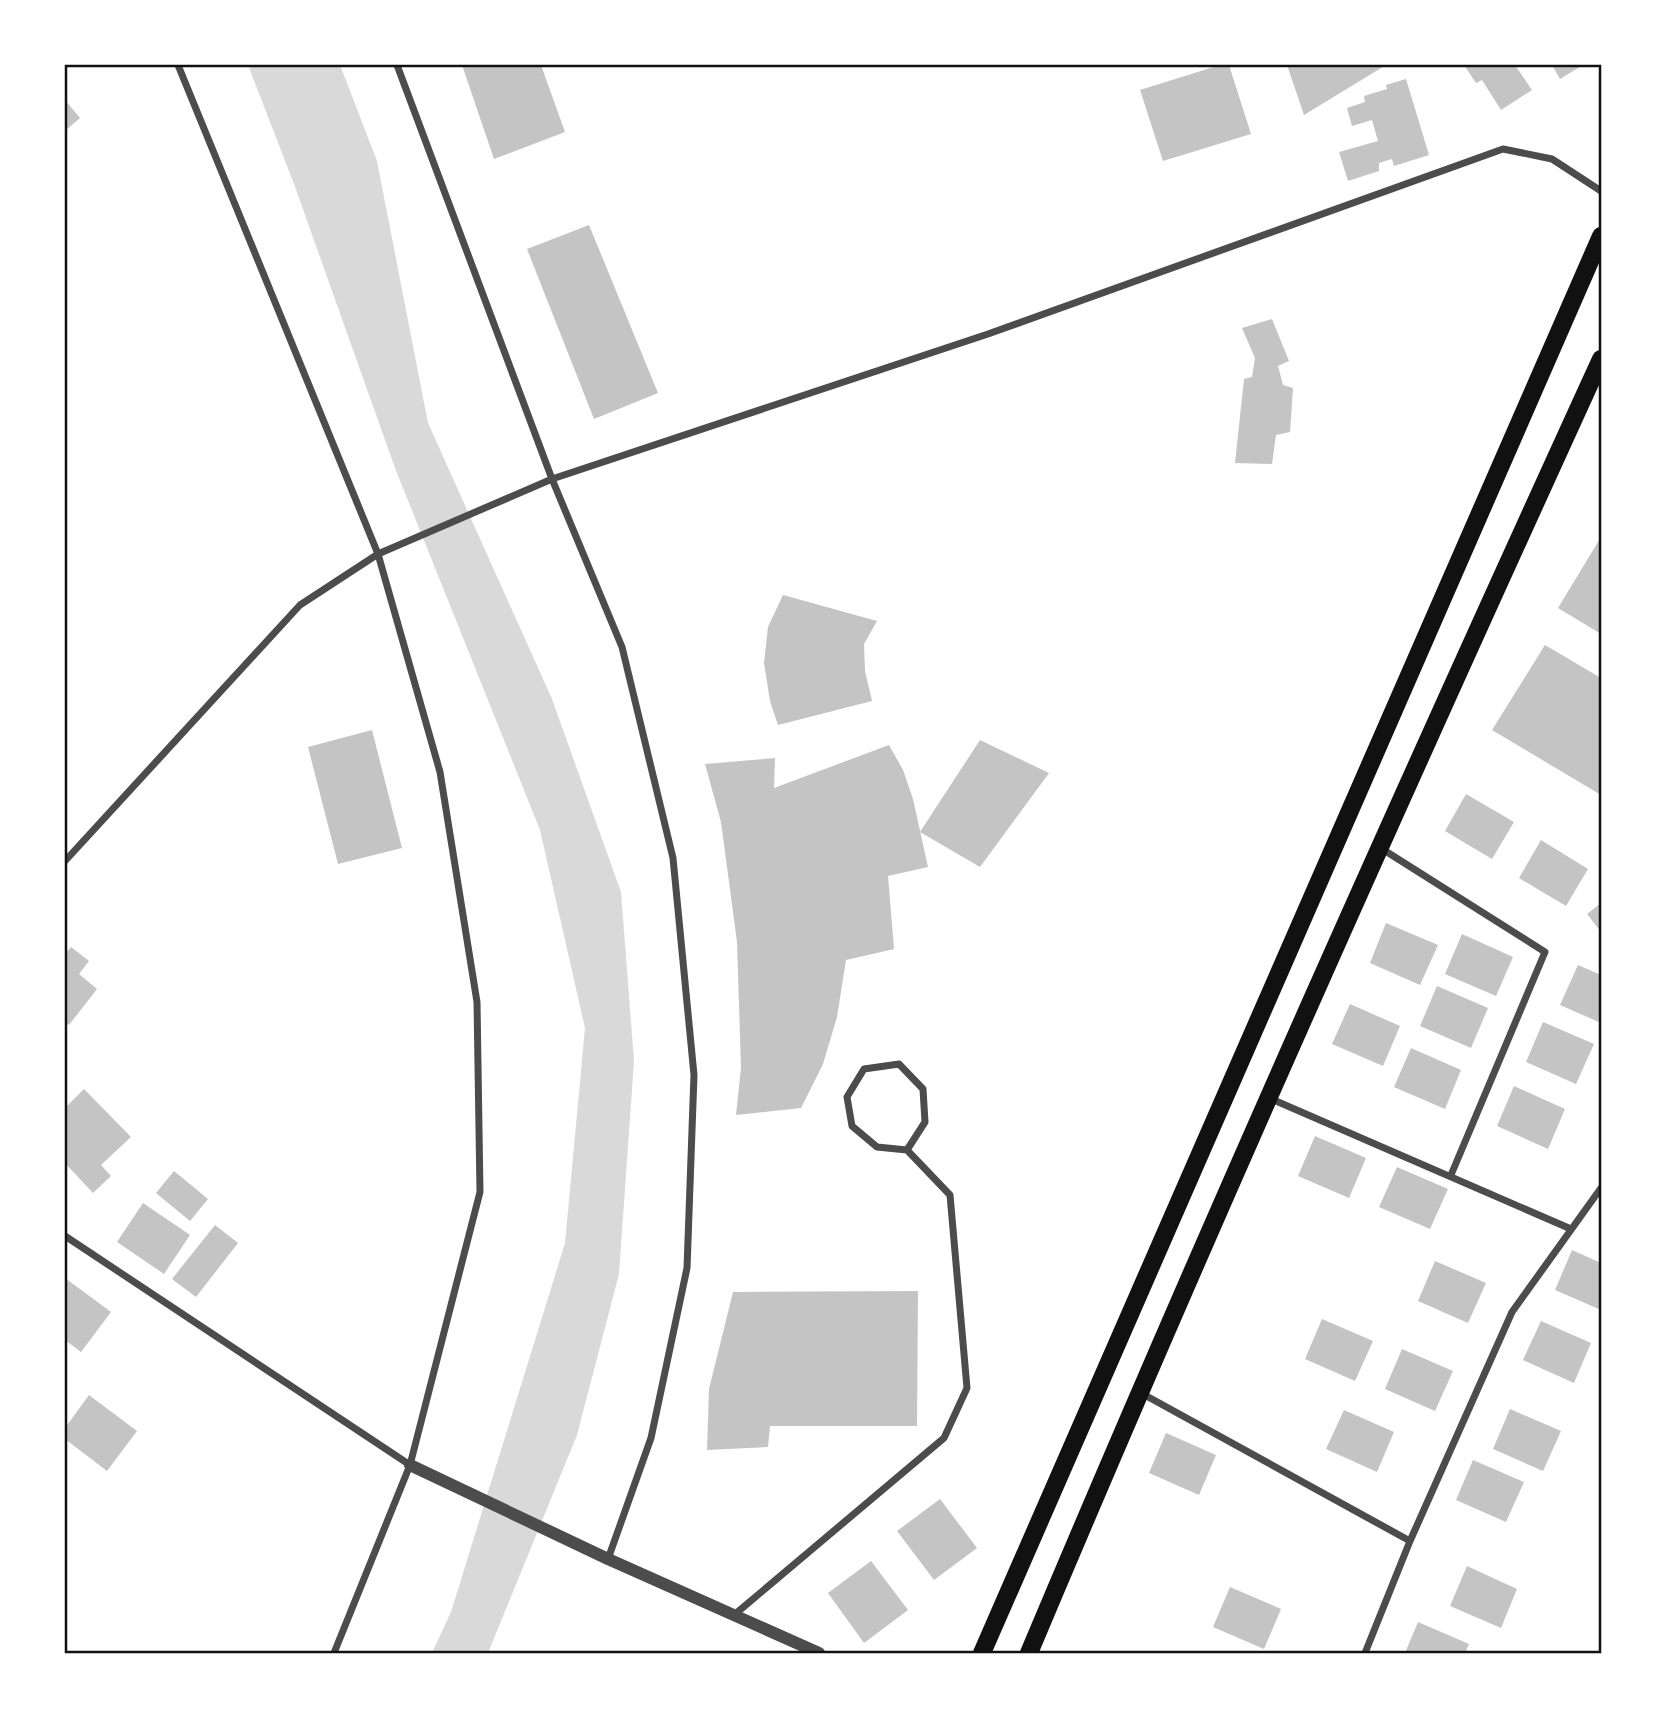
<svg xmlns="http://www.w3.org/2000/svg" width="1666" height="1718" viewBox="0 0 1666 1718" font-family="'Roboto Condensed',sans-serif">
  <style>
    .water { fill: #d9d9d9 }
    .building { fill: #c4c4c4 }
    .lines { fill: none; stroke-linecap: round; stroke-linejoin: round }
    .minor { stroke: #4c4c4c; stroke-width: 7 }
    .tertiary { stroke: #4c4c4c; stroke-width: 12 }
    .primary { stroke: #111; stroke-width: 18 }
    .neatline { fill: none; stroke: #111; stroke-width: 2.5 }
  </style>
  <rect width="100%" height="100%" fill="#fff"/>
  <!-- water -->
  <path class="water" d="M 248,65 L 340,65 L 377,161 L 428,423 L 552,699 L 621,892 L 634,1061 L 619,1274 L 577,1435 L 488,1653 L 432,1653 L 451,1612 L 565,1243 L 585,1028 L 540,830 L 395,468 L 294,184 Z"/>
  <!-- building -->
  <path class="building" d="M 462,65 L 541,65 L 565,132 L 494,159 Z
    M 1220,65 L 1229,65 L 1251,134 L 1163,161 L 1140,90 Z
    M 1287,65 L 1386,65 L 1304,115 Z
    M 1464,65 L 1515,65 L 1532,90 L 1501,110 L 1482,80 L 1476,83 Z
    M 1552,65 L 1583,65 L 1560,79 Z
    M 1406,79 L 1429,155 L 1394,166 L 1392,159 L 1379,163 L 1379,171 L 1348,181 L 1339,152 L 1378,141 L 1372,120 L 1352,126 L 1347,108 L 1365,102 L 1364,96 L 1387,89 L 1386,85 Z
    M 65,100 L 80,118 L 65,131 Z
    M 589,225 L 658,393 L 594,419 L 527,249 Z
    M 1272,319 L 1289,361 L 1278,366 L 1283,385 L 1293,388 L 1290,432 L 1276,435 L 1272,464 L 1235,463 L 1244,379 L 1252,377 L 1255,358 L 1242,328 Z
    M 1601,537 L 1601,634 L 1558,608 Z
    M 783,595 L 877,621 L 864,644 L 865,671 L 872,701 L 778,725 L 770,701 L 764,663 L 768,627 Z
    M 1545,645 L 1601,678 L 1601,795 L 1492,730 Z
    M 372,730 L 402,848 L 338,864 L 308,747 Z
    M 980,740 L 1049,773 L 980,867 L 920,832 Z
    M 889,745 L 903,770 L 913,799 L 928,867 L 888,876 L 894,949 L 846,960 L 837,1017 L 823,1064 L 801,1108 L 736,1115 L 741,1068 L 737,942 L 721,822 L 705,764 L 775,758 L 774,788 Z
    M 1466,794 L 1514,822 L 1492,859 L 1445,831 Z
    M 1541,840 L 1588,869 L 1566,906 L 1519,878 Z
    M 1601,903 L 1601,932 L 1587,914 Z
    M 1386,923 L 1438,945 L 1420,985 L 1370,963 Z
    M 1462,934 L 1513,957 L 1496,996 L 1445,974 Z
    M 71,947 L 89,961 L 79,974 L 97,989 L 69,1025 L 65,1022 L 65,954 Z
    M 1578,965 L 1601,975 L 1601,1023 L 1560,1005 Z
    M 1437,986 L 1488,1008 L 1471,1048 L 1420,1026 Z
    M 1350,1004 L 1400,1026 L 1383,1066 L 1332,1044 Z
    M 1543,1022 L 1594,1044 L 1576,1084 L 1526,1062 Z
    M 1411,1048 L 1461,1070 L 1445,1109 L 1394,1087 Z
    M 1514,1086 L 1565,1109 L 1548,1149 L 1497,1126 Z
    M 84,1089 L 131,1137 L 101,1165 L 111,1176 L 93,1193 L 65,1163 L 65,1108 Z
    M 1315,1136 L 1366,1158 L 1349,1198 L 1298,1176 Z
    M 1397,1167 L 1448,1189 L 1430,1229 L 1379,1207 Z
    M 174,1171 L 208,1199 L 190,1221 L 156,1193 Z
    M 143,1203 L 190,1235 L 164,1274 L 117,1242 Z
    M 215,1225 L 238,1243 L 196,1297 L 172,1279 Z
    M 1572,1250 L 1601,1263 L 1601,1310 L 1555,1290 Z
    M 1435,1261 L 1486,1283 L 1468,1323 L 1418,1301 Z
    M 65,1278 L 111,1312 L 81,1352 L 65,1340 Z
    M 918,1291 L 917,1426 L 770,1426 L 768,1447 L 707,1450 L 709,1389 L 733,1292 Z
    M 1322,1319 L 1373,1341 L 1355,1381 L 1305,1359 Z
    M 1541,1321 L 1591,1343 L 1574,1383 L 1523,1360 Z
    M 1402,1349 L 1453,1371 L 1435,1411 L 1385,1389 Z
    M 89,1395 L 137,1431 L 107,1471 L 65,1439 L 65,1428 Z
    M 1510,1409 L 1561,1431 L 1543,1471 L 1493,1449 Z
    M 1344,1410 L 1394,1432 L 1377,1472 L 1326,1449 Z
    M 1166,1433 L 1216,1455 L 1199,1495 L 1149,1473 Z
    M 1473,1460 L 1524,1482 L 1506,1522 L 1456,1500 Z
    M 940,1499 L 977,1548 L 934,1580 L 897,1531 Z
    M 871,1561 L 908,1610 L 864,1643 L 828,1593 Z
    M 1467,1566 L 1517,1589 L 1501,1628 L 1450,1606 Z
    M 1230,1587 L 1281,1609 L 1264,1649 L 1213,1627 Z
    M 1418,1622 L 1469,1644 L 1465,1653 L 1405,1653 Z"/>
  <g class="lines">
    <!-- minor -->
    <path class="minor" d="M 178,65 L 378,554 L 440,772 L 477,1002 L 480,1192 L 410,1465 L 334,1653
      M 397,65 L 552,479 L 622,647 L 673,858 L 694,1075 L 687,1268 L 651,1438 L 608,1559
      M 1379,847 L 1545,952 L 1451,1175
      M 65,861 L 300,605 L 378,554 L 552,479 L 988,334 L 1503,149 L 1552,159 L 1601,191
      M 1269,1098 L 1571,1229
      M 65,1236 L 410,1465
      M 1141,1393 L 1410,1541
      M 734,1615 L 944,1438 L 967,1388 L 950,1195 L 907,1150 L 877,1147 L 852,1126 L 847,1097 L 864,1069 L 899,1064 L 923,1089 L 925,1122 L 907,1150
      M 1365,1653 L 1410,1541 L 1512,1312 L 1601,1188"/>
    <!-- tertiary -->
    <path class="tertiary" d="M 410,1465 L 608,1559 L 819,1653"/>
    <!-- primary -->
    <path class="primary" d="M 982,1653 L 1601,236
      M 1029,1653 C 1212,1218 1405,788 1601,359"/>
  </g>
  <!-- border -->
  <rect width="1666" height="1718" fill="none" stroke="#ffffff" stroke-width="133"/>
  <rect x="66" y="66" width="1534" height="1586" class="neatline"/>
</svg>
